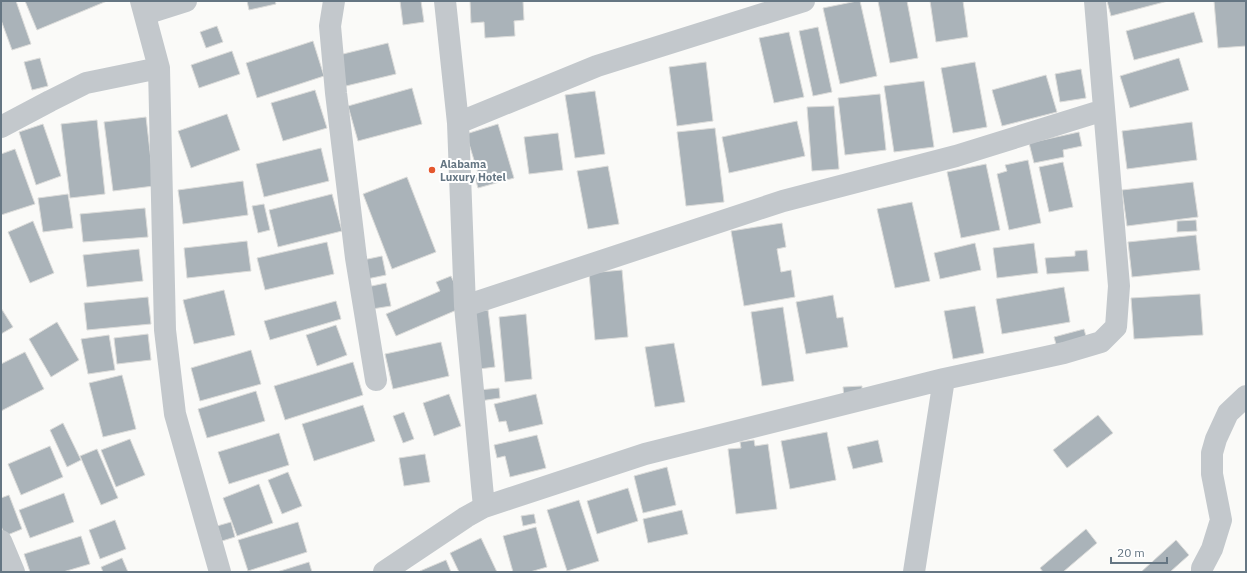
<svg xmlns="http://www.w3.org/2000/svg" width="1247" height="573" viewBox="0 0 1247 573" font-family="'IBM Plex Sans',sans-serif">
  <style>
    .building { fill: #aab3b9; stroke: #dcdcda }
    .lines { fill: none; stroke-linecap: round; stroke-linejoin: round }
    .minor { stroke: #c3c8cc; stroke-width: 22 }
    .poi-dot { fill: #e4572e; stroke: #fff; stroke-width: 1.5 }
    .labels { text-anchor: middle; dominant-baseline: central; stroke-width: 4; stroke-linejoin: round; paint-order: stroke }
    .poi-label { font-size: 11px; font-weight: bold; fill: #657683; stroke: #fff; text-anchor: start }
  </style>
  <rect width="100%" height="100%" fill="#fafaf8"/>
  <!-- building -->
  <path class="building" d="M 1,1 L 16,1 L 31,44 L 12,50 L 1,20 Z
    M 25,1 L 107,1 L 37,30 Z
    M 247,1 L 275,1 L 276,4 L 249,10 Z
    M 400,1 L 421,1 L 424,22 L 403,25 Z
    M 470,1 L 523,1 L 524,20 L 514,21 L 515,36 L 485,38 L 484,22 L 471,23 Z
    M 857,1 L 860,1 L 877,76 L 840,84 L 823,8 Z
    M 878,1 L 907,1 L 918,58 L 890,63 Z
    M 930,1 L 963,1 L 968,37 L 936,42 Z
    M 1107,1 L 1168,1 L 1111,16 Z
    M 1214,1 L 1246,1 L 1246,46 L 1218,48 Z
    M 1194,12 L 1203,42 L 1134,60 L 1126,31 Z
    M 217,26 L 223,42 L 206,48 L 200,32 Z
    M 818,27 L 832,92 L 813,96 L 799,31 Z
    M 789,32 L 804,97 L 774,103 L 759,38 Z
    M 313,41 L 324,76 L 257,98 L 246,63 Z
    M 388,43 L 396,74 L 346,86 L 339,55 Z
    M 232,51 L 240,74 L 199,88 L 191,65 Z
    M 40,58 L 48,86 L 32,90 L 24,62 Z
    M 1179,58 L 1189,90 L 1130,108 L 1120,76 Z
    M 706,62 L 713,121 L 677,126 L 669,67 Z
    M 975,62 L 987,127 L 953,133 L 941,68 Z
    M 1081,69 L 1086,98 L 1060,102 L 1055,74 Z
    M 1046,75 L 1057,112 L 1002,126 L 992,90 Z
    M 924,81 L 934,147 L 894,152 L 884,86 Z
    M 412,88 L 422,124 L 358,141 L 348,106 Z
    M 315,90 L 327,128 L 283,141 L 271,103 Z
    M 595,91 L 605,154 L 575,158 L 565,95 Z
    M 880,94 L 886,150 L 845,155 L 838,98 Z
    M 834,106 L 839,169 L 812,171 L 807,107 Z
    M 227,114 L 240,150 L 191,168 L 178,131 Z
    M 146,117 L 154,186 L 113,191 L 104,122 Z
    M 97,120 L 105,194 L 70,198 L 61,124 Z
    M 797,121 L 805,156 L 729,173 L 722,137 Z
    M 1192,122 L 1197,160 L 1127,169 L 1122,131 Z
    M 43,124 L 61,176 L 36,185 L 19,132 Z
    M 498,124 L 514,178 L 478,188 L 474,174 L 478,173 L 466,134 Z
    M 715,128 L 724,202 L 686,206 L 677,132 Z
    M 1079,132 L 1082,146 L 1063,150 L 1064,157 L 1034,163 L 1029,143 Z
    M 558,133 L 563,170 L 529,174 L 524,137 Z
    M 321,148 L 329,181 L 264,197 L 256,164 Z
    M 15,149 L 35,204 L 1,215 L 1,154 Z
    M 1028,160 L 1041,223 L 1009,230 L 997,174 L 1007,171 L 1005,165 Z
    M 1063,162 L 1073,207 L 1049,212 L 1039,167 Z
    M 986,164 L 1000,230 L 961,238 L 947,172 Z
    M 608,166 L 619,224 L 588,229 L 577,171 Z
    M 407,177 L 436,252 L 392,269 L 363,194 Z
    M 243,181 L 248,215 L 183,224 L 178,190 Z
    M 1193,182 L 1198,217 L 1127,226 L 1122,190 Z
    M 68,194 L 73,228 L 43,232 L 38,198 Z
    M 332,194 L 342,231 L 278,247 L 269,210 Z
    M 912,202 L 930,281 L 895,288 L 877,209 Z
    M 264,204 L 270,230 L 258,233 L 252,206 Z
    M 145,208 L 148,237 L 83,242 L 80,214 Z
    M 1196,220 L 1197,231 L 1177,232 L 1177,221 Z
    M 33,221 L 54,273 L 30,283 L 8,232 Z
    M 782,223 L 786,247 L 777,249 L 781,272 L 791,270 L 795,297 L 744,306 L 731,231 Z
    M 1196,235 L 1200,270 L 1132,277 L 1128,242 Z
    M 247,241 L 251,271 L 187,278 L 184,248 Z
    M 327,242 L 334,274 L 265,290 L 257,258 Z
    M 975,243 L 981,270 L 940,279 L 934,253 Z
    M 1034,243 L 1038,273 L 997,278 L 993,248 Z
    M 139,249 L 143,281 L 87,287 L 83,255 Z
    M 1087,250 L 1089,271 L 1047,274 L 1045,258 L 1075,256 L 1075,251 Z
    M 382,256 L 386,275 L 367,279 L 363,260 Z
    M 622,270 L 628,337 L 595,340 L 589,273 Z
    M 451,276 L 461,298 L 459,309 L 396,336 L 386,314 L 440,291 L 436,282 Z
    M 386,283 L 391,306 L 372,309 L 367,287 Z
    M 1064,287 L 1070,322 L 1002,334 L 996,299 Z
    M 224,290 L 235,335 L 194,344 L 183,300 Z
    M 1200,294 L 1203,335 L 1134,339 L 1131,298 Z
    M 833,295 L 837,318 L 843,317 L 848,347 L 806,354 L 796,302 Z
    M 148,297 L 151,324 L 87,330 L 84,303 Z
    M 336,301 L 341,319 L 270,340 L 264,321 Z
    M 975,306 L 984,353 L 953,359 L 944,311 Z
    M 783,307 L 794,381 L 762,386 L 751,312 Z
    M 1,308 L 13,327 L 1,334 Z
    M 488,310 L 495,367 L 479,369 L 472,312 Z
    M 526,314 L 532,379 L 505,382 L 499,317 Z
    M 57,322 L 79,360 L 51,377 L 29,339 Z
    M 336,325 L 347,355 L 317,366 L 306,335 Z
    M 1084,329 L 1087,340 L 1057,348 L 1054,337 Z
    M 148,334 L 151,360 L 117,364 L 114,338 Z
    M 109,335 L 115,370 L 88,374 L 81,339 Z
    M 441,342 L 449,376 L 393,389 L 385,354 Z
    M 674,343 L 685,402 L 655,407 L 645,347 Z
    M 251,350 L 261,384 L 200,401 L 191,368 Z
    M 25,352 L 44,389 L 1,411 L 1,364 Z
    M 353,362 L 363,395 L 285,420 L 274,386 Z
    M 122,375 L 136,429 L 103,437 L 89,383 Z
    M 862,386 L 862,397 L 844,398 L 843,387 Z
    M 499,388 L 500,398 L 480,401 L 479,390 Z
    M 256,391 L 265,421 L 207,438 L 198,409 Z
    M 449,394 L 461,426 L 434,436 L 423,403 Z
    M 536,394 L 543,424 L 509,432 L 506,421 L 499,422 L 494,404 Z
    M 363,405 L 375,441 L 314,461 L 302,424 Z
    M 404,412 L 414,439 L 403,443 L 393,416 Z
    M 1098,415 L 1113,433 L 1067,468 L 1053,450 Z
    M 63,423 L 81,460 L 67,467 L 50,430 Z
    M 827,432 L 836,480 L 790,489 L 781,441 Z
    M 279,433 L 289,465 L 229,484 L 218,452 Z
    M 537,435 L 546,468 L 510,477 L 505,456 L 497,458 L 494,445 Z
    M 130,439 L 145,475 L 116,487 L 101,450 Z
    M 754,440 L 755,446 L 768,444 L 777,509 L 736,514 L 728,449 L 741,448 L 740,442 Z
    M 878,440 L 883,462 L 853,469 L 847,447 Z
    M 50,446 L 63,477 L 21,495 L 8,464 Z
    M 97,449 L 118,498 L 101,505 L 80,456 Z
    M 425,454 L 430,482 L 404,486 L 399,458 Z
    M 667,467 L 676,505 L 643,513 L 634,476 Z
    M 288,472 L 302,506 L 282,514 L 268,480 Z
    M 259,484 L 273,523 L 237,536 L 223,498 Z
    M 628,488 L 638,521 L 597,534 L 587,501 Z
    M 64,493 L 74,522 L 30,538 L 19,510 Z
    M 9,495 L 22,529 L 5,536 L 1,526 L 1,498 Z
    M 579,500 L 599,561 L 567,571 L 547,510 Z
    M 682,510 L 688,534 L 648,543 L 643,519 Z
    M 534,514 L 536,523 L 523,526 L 521,516 Z
    M 115,520 L 126,549 L 100,559 L 89,530 Z
    M 231,522 L 235,537 L 222,541 L 217,526 Z
    M 298,522 L 307,552 L 248,571 L 238,540 Z
    M 536,527 L 547,567 L 530,572 L 513,572 L 503,536 Z
    M 1086,529 L 1097,543 L 1063,572 L 1043,572 L 1040,568 Z
    M 81,536 L 90,564 L 63,572 L 30,572 L 24,554 Z
    M 481,538 L 497,572 L 459,572 L 450,553 Z
    M 1176,540 L 1189,555 L 1170,572 L 1141,572 Z
    M 122,558 L 128,572 L 103,572 L 101,567 Z
    M 446,560 L 451,572 L 421,572 L 420,571 Z
    M 309,562 L 312,572 L 277,572 Z"/>
  <g class="lines">
    <!-- minor -->
    <path class="minor" d="M 141,1 L 159,68 L 165,330 L 175,414 L 220,572
      M 334,1 L 330,26 L 336,93 L 356,258 L 376,380
      M 445,1 L 458,123 L 465,306 L 484,507
      M 145,14 L 186,1
      M 458,123 L 597,66 L 804,1
      M 1,127 L 50,101 L 86,83 L 159,68
      M 465,306 L 783,201 L 956,156 L 1104,110
      M 1,541 L 14,572
      M 384,572 L 466,517 L 484,507 L 645,454 L 944,379 L 1064,353 L 1101,342 L 1116,327 L 1119,286 L 1095,1
      M 914,572 L 944,379
      M 1202,572 L 1202,568 L 1212,549 L 1221,520 L 1212,474 L 1212,453 L 1216,439 L 1228,413 L 1246,396"/>
  </g>
  <!-- markers -->
  <circle class="poi-dot" cx="432" cy="170" r="4"/>
  <g class="labels">
    <!-- poi labels -->
    <g class="poi-label">
      <text x="440" y="164">Alabama<tspan x="440" dy="13">Luxury Hotel</tspan></text>
    </g>
  </g>
  <!-- border -->
  <rect width="1247" height="573" fill="none" stroke="#657683" stroke-width="4"/>
  <!-- scale -->
  <path d="M1111 557v6h56v-6" fill="none" stroke="#657683" stroke-width="2"/>
  <text x="1117" y="557" font-size="12" fill="#657683" stroke="#ffffff" stroke-width="3" paint-order="stroke">20 m</text>
</svg>
